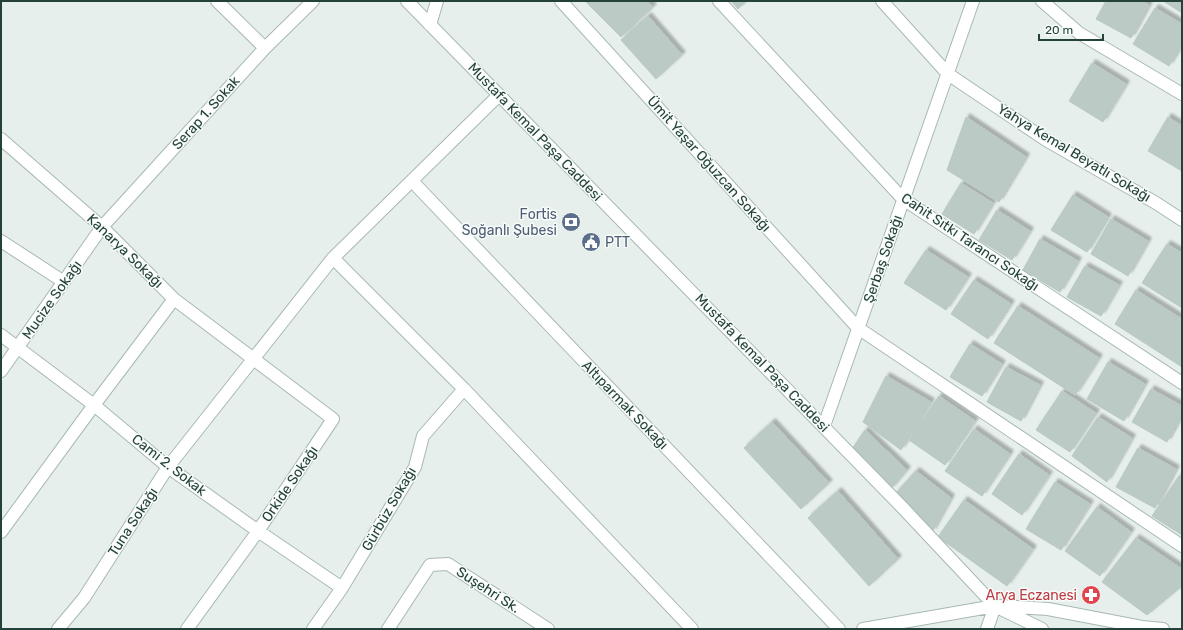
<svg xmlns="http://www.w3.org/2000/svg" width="1183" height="630" viewBox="0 0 1183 630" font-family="Rubik,sans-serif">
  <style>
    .building { fill: #bbcac4; stroke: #b8c9c2; filter: url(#shadow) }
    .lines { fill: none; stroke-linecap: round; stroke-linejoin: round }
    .minor-casing { stroke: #a8b8b2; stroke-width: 14 }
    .tertiary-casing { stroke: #a8b8b2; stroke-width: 14 }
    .minor { stroke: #fff; stroke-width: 12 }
    .tertiary { stroke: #fff; stroke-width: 12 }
    .labels { text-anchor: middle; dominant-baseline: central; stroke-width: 3; stroke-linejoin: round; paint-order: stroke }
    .street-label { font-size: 14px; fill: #24423a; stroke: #f7fbf9 }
    .service-label { font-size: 14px; fill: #4e5e75; stroke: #f7fbf9; text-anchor: end }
    .health-label { font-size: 14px; fill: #be3a42; stroke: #f7fbf9; text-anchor: end }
  </style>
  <defs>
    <filter id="shadow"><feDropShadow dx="3.5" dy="-3.5" stdDeviation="1" flood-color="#0004"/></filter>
  </defs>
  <rect width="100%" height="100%" fill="#e6efeb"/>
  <!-- building -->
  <path class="building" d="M 585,1 L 647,1 L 653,7 L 621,37 Z
    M 731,1 L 746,1 L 738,9 Z
    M 1106,1 L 1142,1 L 1149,5 L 1131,38 L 1096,19 Z
    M 1163,1 L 1182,1 L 1182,13 Z
    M 1155,8 L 1182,24 L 1182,45 L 1169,66 L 1133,44 Z
    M 648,16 L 682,55 L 656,79 L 621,40 Z
    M 1092,63 L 1126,84 L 1103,122 L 1069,101 Z
    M 966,117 L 1026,157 L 999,202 L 947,170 Z
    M 1168,117 L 1182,126 L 1182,171 L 1148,151 Z
    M 961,183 L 993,203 L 974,234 L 942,214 Z
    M 1073,195 L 1108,217 L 1087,252 L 1051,230 Z
    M 997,210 L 1030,231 L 1012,260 L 979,240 Z
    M 1111,219 L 1148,241 L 1128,276 L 1091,254 Z
    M 1040,239 L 1078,261 L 1060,292 L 1023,270 Z
    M 1167,244 L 1182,253 L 1182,308 L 1142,283 Z
    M 926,250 L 968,277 L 946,310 L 904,283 Z
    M 1085,266 L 1119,285 L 1101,316 L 1067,297 Z
    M 974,280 L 1011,304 L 988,339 L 951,314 Z
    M 1136,290 L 1182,319 L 1182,367 L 1115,324 Z
    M 1018,306 L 1099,358 L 1075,395 L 994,343 Z
    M 970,344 L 1002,364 L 982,396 L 950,377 Z
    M 1108,362 L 1145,384 L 1124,421 L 1087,399 Z
    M 1006,367 L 1040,385 L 1021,421 L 987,402 Z
    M 886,376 L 931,402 L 901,450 L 863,422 Z
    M 1151,389 L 1182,406 L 1182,415 L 1167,442 L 1132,422 Z
    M 1062,391 L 1096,413 L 1070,452 L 1036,430 Z
    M 939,396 L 975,421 L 945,465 L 909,440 Z
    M 1098,417 L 1132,438 L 1107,482 L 1072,456 Z
    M 772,422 L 829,483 L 801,509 L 744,448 Z
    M 974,429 L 1010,454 L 982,496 L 945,471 Z
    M 865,430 L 907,470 L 891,489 L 852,449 Z
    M 1138,448 L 1176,469 L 1155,508 L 1116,487 Z
    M 1019,454 L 1049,475 L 1022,515 L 992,494 Z
    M 916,471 L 951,498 L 932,532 L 895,494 Z
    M 1179,476 L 1182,479 L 1182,535 L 1152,516 Z
    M 1055,482 L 1090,504 L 1061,550 L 1026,529 Z
    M 838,491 L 898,559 L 869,586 L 808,518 Z
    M 964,500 L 1033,549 L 1007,586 L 938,537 Z
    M 1097,507 L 1131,532 L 1100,576 L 1065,551 Z
    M 1136,538 L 1182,569 L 1182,586 L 1147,615 L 1102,582 Z"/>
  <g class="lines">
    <defs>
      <path id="minor" d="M 217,1 L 265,48
        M 561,1 L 858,328 L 1182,546
        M 719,1 L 903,199 L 1182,383
        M 882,1 L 948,74 L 1046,140 L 1156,203 L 1182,220
        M 1042,1 L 1079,33 L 1182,94
        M 1,139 L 102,227 L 174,299 L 333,419 L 258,531 L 187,629
        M 412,181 L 839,629
        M 1,241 L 64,282
        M 333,258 L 464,389 L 692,629
        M 1,335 L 94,405 L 168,467 L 258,531 L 342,588
        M 1,371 L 102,227 L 265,48 L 313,1
        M 824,426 L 973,1
        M 1,532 L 94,405 L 174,299
        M 58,629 L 84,598 L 168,467 L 333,258 L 499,95
        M 313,629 L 342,588 L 415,467 L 423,436 L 464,389
        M 388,629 L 430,565 L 448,564 L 548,629
        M 863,629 L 995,606 L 987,629"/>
      <path id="tertiary" d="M 407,1 L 901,506 L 995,606 L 1042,629
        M 430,25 L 437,1
        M 1001,606 L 1048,609 L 1142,627 L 1163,629"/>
    </defs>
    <!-- minor casing -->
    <use href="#minor" class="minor-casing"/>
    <!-- tertiary casing -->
    <use href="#tertiary" class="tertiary-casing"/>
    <!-- minor -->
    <use href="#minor" class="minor"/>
    <!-- tertiary -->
    <use href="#tertiary" class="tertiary"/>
  </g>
  <!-- icons -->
  <defs>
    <symbol id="bank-disc" viewBox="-11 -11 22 22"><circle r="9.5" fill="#5c6f8a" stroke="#f7fbf9"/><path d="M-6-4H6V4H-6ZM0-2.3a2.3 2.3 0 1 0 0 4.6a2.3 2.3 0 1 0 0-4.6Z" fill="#fff"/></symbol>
    <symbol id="civic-disc" viewBox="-11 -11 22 22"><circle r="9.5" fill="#5c6f8a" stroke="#f7fbf9"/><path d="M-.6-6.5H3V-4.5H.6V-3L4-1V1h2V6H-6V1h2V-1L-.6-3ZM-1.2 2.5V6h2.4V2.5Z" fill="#fff"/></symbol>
    <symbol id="pharmacy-disc" viewBox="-11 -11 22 22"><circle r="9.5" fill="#e0444e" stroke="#f7fbf9"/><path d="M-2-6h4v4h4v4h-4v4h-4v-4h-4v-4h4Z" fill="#fff"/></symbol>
  </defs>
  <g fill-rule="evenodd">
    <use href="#bank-disc" x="560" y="211" width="22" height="22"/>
    <use href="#civic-disc" x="580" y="231" width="22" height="22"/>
    <use href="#pharmacy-disc" x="1080" y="584" width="22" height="22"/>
  </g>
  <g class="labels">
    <!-- street labels -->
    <g class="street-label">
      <text transform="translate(206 113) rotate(-48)">Serap 1. Sokak</text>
      <text transform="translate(535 132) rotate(46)">Mustafa Kemal Paşa Caddesi</text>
      <text transform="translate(1074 153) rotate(31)">Yahya Kemal Beyatlı Sokağı</text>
      <text transform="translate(709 164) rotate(48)">Ümit Yaşar Oğuzcan Sokağı</text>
      <text transform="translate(970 242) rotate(34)">Cahit Sıtkı Tarancı Sokağı</text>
      <text transform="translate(125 251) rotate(44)">Kanarya Sokağı</text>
      <text transform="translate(883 259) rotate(-71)">Şerbaş Sokağı</text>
      <text transform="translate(52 300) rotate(-55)">Mucize Sokağı</text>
      <text transform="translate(762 363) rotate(46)">Mustafa Kemal Paşa Caddesi</text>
      <text transform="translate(625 405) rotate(46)">Altıparmak Sokağı</text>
      <text transform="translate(169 465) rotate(38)">Cami 2. Sokak</text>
      <text transform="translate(290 484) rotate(-56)">Orkide Sokağı</text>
      <text transform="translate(389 509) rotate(-60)">Gürbüz Sokağı</text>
      <text transform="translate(133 522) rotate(-57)">Tuna Sokağı</text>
      <text transform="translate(488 590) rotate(33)">Suşehri Sk.</text>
    </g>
    <!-- service labels -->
    <g class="service-label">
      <text x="557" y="214">Fortis<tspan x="557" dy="16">Soğanlı Şubesi</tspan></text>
      <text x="605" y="242" text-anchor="start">PTT</text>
    </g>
    <!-- health labels -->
    <g class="health-label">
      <text x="1077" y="595">Arya Eczanesi</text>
    </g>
  </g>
  <!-- border -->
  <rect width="1183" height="630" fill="none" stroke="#24423a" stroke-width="4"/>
  <!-- scale -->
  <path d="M1039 34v6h64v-6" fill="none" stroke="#24423a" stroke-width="2"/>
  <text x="1045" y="34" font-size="12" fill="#24423a" stroke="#f7fbf9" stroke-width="3" paint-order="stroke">20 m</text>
</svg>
